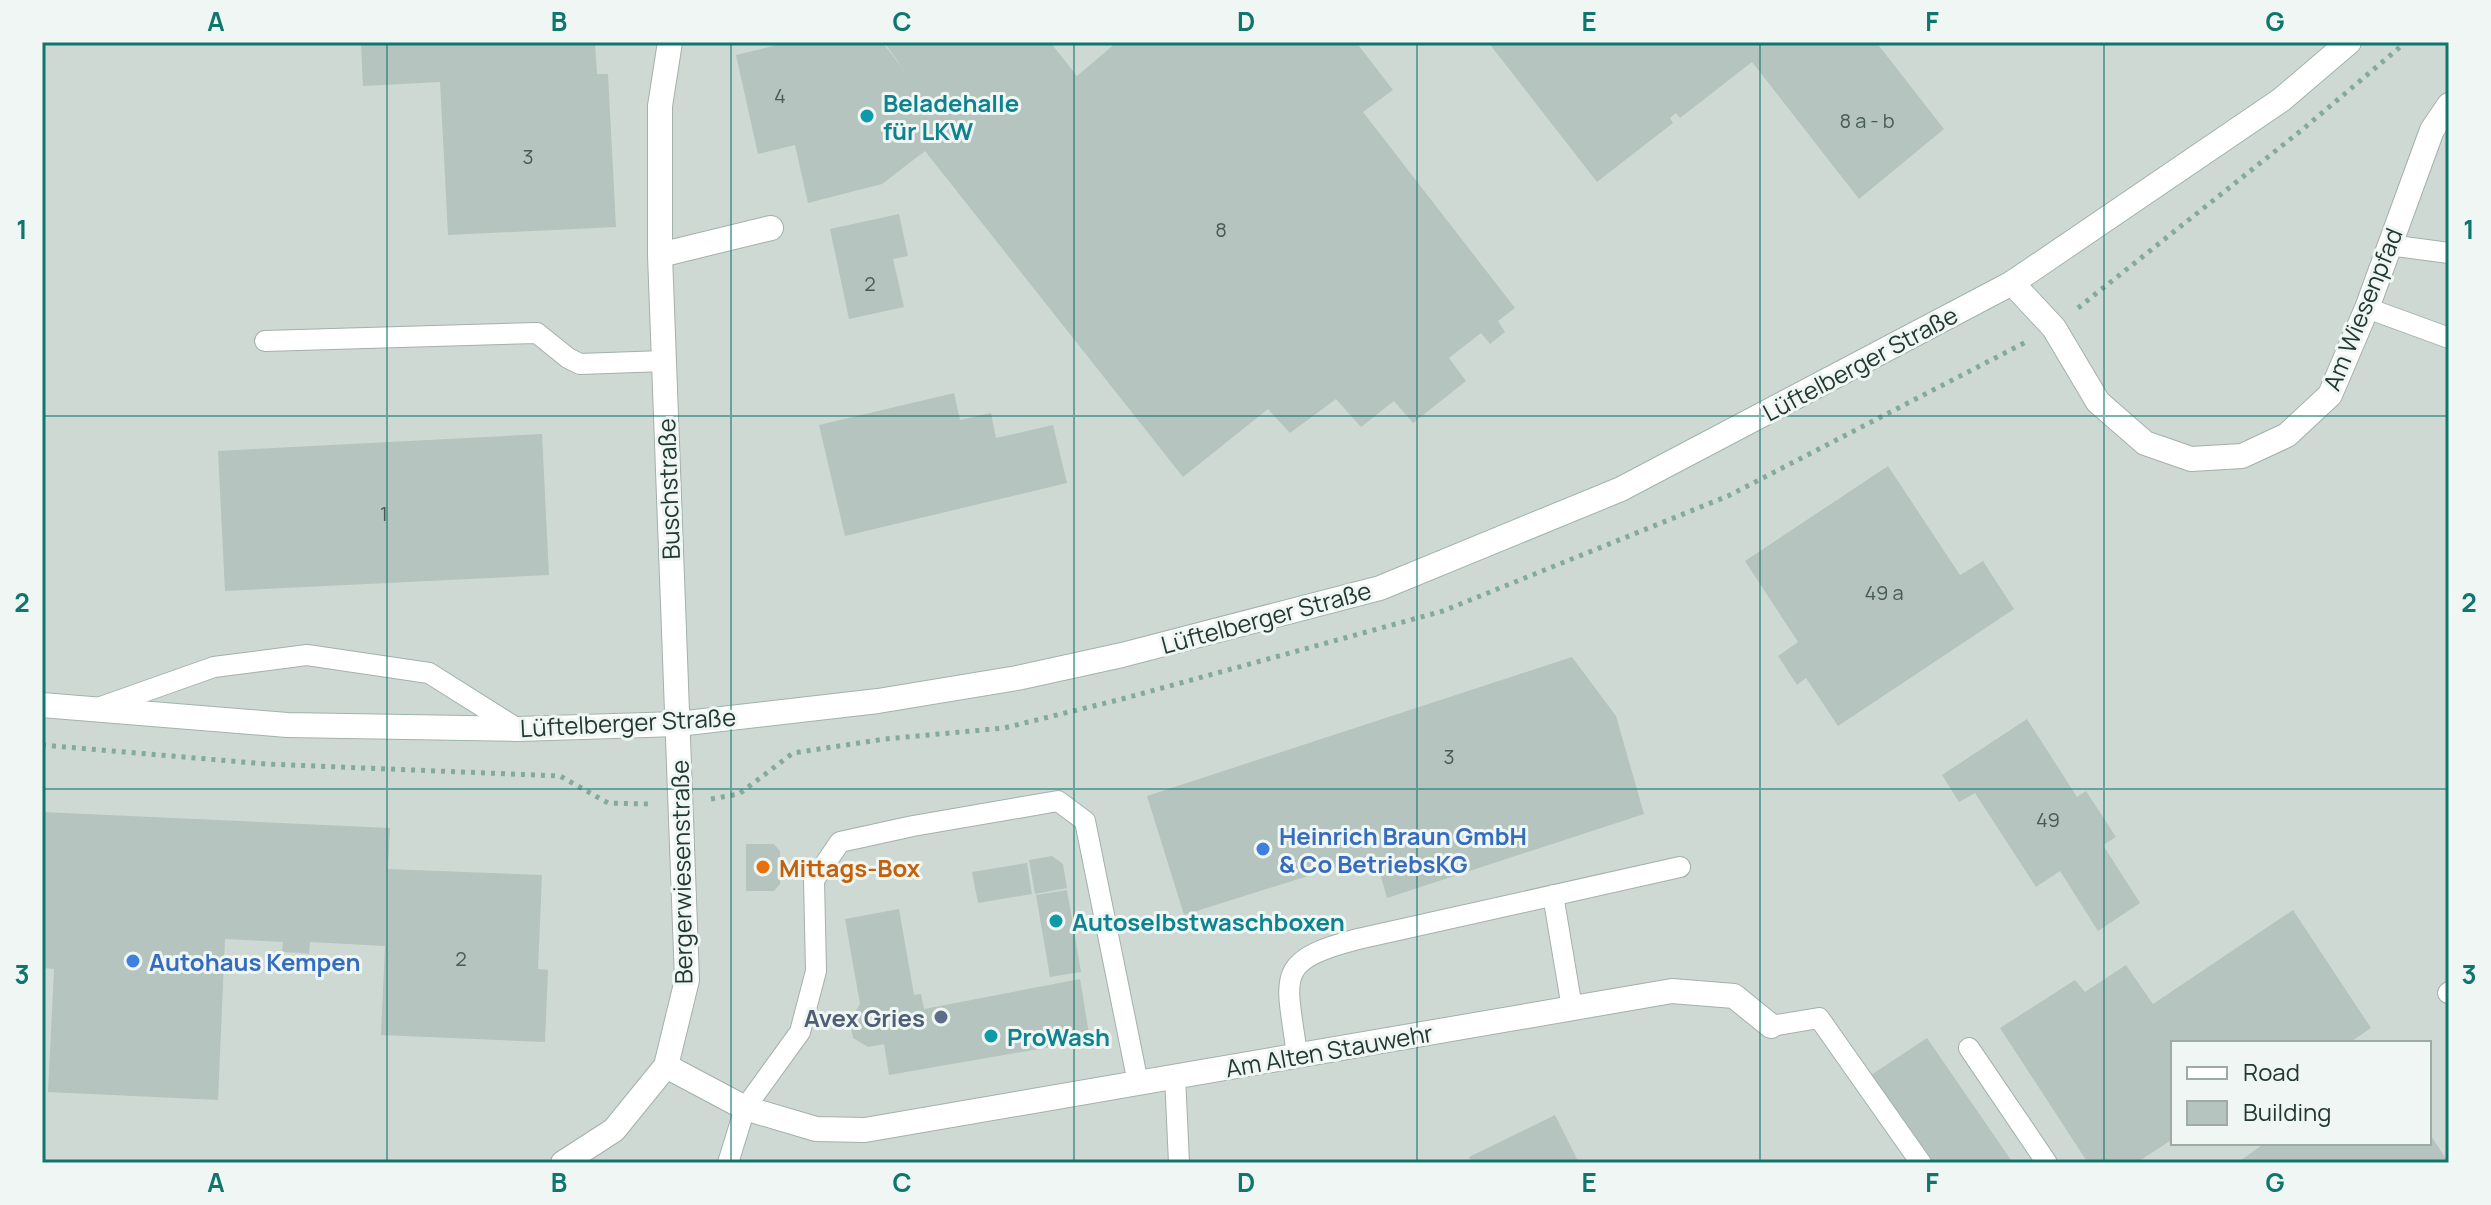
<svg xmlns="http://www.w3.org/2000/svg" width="2491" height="1205" viewBox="0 0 2491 1205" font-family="Manrope,sans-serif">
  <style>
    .built { fill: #ced9d4; fill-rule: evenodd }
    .building { fill: #b5c4be }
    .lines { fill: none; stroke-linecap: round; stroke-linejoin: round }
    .service-casing { stroke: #a3b0ac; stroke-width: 22 }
    .minor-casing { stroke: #a3b0ac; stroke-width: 26 }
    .secondary-casing { stroke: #a0b4ac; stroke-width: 26 }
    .path { stroke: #83aa9d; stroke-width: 5; stroke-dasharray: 4 6; stroke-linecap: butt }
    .service { stroke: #fff; stroke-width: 20 }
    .minor { stroke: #fff; stroke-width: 24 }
    .secondary { stroke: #fff; stroke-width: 24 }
    .grid { fill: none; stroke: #0f766e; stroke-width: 2; stroke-opacity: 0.55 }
    .culture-dot { fill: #0f9aa8; stroke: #f0f6f3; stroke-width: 3 }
    .shop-dot { fill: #3f7fe0; stroke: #f0f6f3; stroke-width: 3 }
    .food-dot { fill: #e8710a; stroke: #f0f6f3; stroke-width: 3 }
    .service-dot { fill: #5c6f8a; stroke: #f0f6f3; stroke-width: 3 }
    .labels { text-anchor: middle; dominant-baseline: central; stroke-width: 6; stroke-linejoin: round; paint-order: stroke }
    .number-label { font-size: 20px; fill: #475b55 }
    .culture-label { font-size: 24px; font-weight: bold; fill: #0d838f; stroke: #f0f6f3; text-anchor: start }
    .street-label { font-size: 24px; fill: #223832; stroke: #f0f6f3 }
    .shop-label { font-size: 24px; font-weight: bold; fill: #366cbe; stroke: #f0f6f3; text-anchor: start }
    .food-label { font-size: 24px; font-weight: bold; fill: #c56008; stroke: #f0f6f3; text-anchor: start }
    .service-label { font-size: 24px; font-weight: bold; fill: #4e5e75; stroke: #f0f6f3; text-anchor: end }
    .neatline { fill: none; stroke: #0f766e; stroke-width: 3 }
    .grid-label { font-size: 26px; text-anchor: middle; font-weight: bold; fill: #0f766e }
  </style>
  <rect width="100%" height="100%" fill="#e0e9e5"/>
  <!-- built -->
  <path class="built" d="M 42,42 L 2449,42 L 2449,1163 L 42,1163 ZM 2173,1043 L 2429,1043 L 2429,1143 L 2173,1143 Z"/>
  <!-- building -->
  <path class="building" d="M 361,42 L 595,42 L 597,74 L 608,74 L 616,227 L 448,235 L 440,82 L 363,86 Z
    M 790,42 L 882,42 L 904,70 L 884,42 L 1050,42 L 1077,76 L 1117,42 L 1356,42 L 1393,90 L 1363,112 L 1515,308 L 1498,321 L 1505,332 L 1490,344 L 1481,333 L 1449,358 L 1466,381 L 1413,423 L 1394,401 L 1361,427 L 1336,399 L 1290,433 L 1268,409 L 1183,477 L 925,151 L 882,184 L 808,203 L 795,145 L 758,154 L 736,55 Z
    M 1488,42 L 1876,42 L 1944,129 L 1859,199 L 1752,62 L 1680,118 L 1676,113 L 1670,118 L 1673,123 L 1597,182 Z
    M 899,214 L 908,256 L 893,259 L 904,307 L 849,319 L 830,229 Z
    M 954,393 L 960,420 L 991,413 L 996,438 L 1053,425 L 1067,483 L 845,536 L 819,425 Z
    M 542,434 L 549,575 L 225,591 L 218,451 Z
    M 1888,466 L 1960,575 L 1983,561 L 2014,609 L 1838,726 L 1806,678 L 1797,685 L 1778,656 L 1798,642 L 1745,561 Z
    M 1572,657 L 1616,716 L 1644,814 L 1387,898 L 1375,855 L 1184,915 L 1147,796 Z
    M 2027,719 L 2077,797 L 2086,791 L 2116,837 L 2103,845 L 2140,903 L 2098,931 L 2060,871 L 2036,887 L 1975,793 L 1959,802 L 1942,775 Z
    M 42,812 L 390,828 L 388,869 L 542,875 L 538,969 L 548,970 L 545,1042 L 381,1035 L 385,946 L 310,942 L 309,954 L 304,953 L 282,952 L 283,942 L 225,939 L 218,1100 L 48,1092 L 54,969 L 42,968 Z
    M 746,844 L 774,844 L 780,851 L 780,884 L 774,891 L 746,891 Z
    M 1052,856 L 1063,864 L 1067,888 L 1035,894 L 1029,860 Z
    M 1027,863 L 1032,894 L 978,903 L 972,872 Z
    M 1067,890 L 1081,972 L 1050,977 L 1036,895 Z
    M 899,909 L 914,995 L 921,994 L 924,1009 L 1080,979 L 1090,1040 L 889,1075 L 884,1044 L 868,1047 L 853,1038 L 850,1021 L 860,1004 L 845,919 Z
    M 2293,910 L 2371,1028 L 2349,1043 L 2173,1043 L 2173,1139 L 2136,1163 L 2088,1163 L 2000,1028 L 2075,980 L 2085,992 L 2126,965 L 2153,1004 Z
    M 1927,1038 L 2013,1163 L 1927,1163 L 1868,1077 Z
    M 1555,1115 L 1579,1163 L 1472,1163 L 1469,1157 Z
    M 2429,1133 L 2449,1163 L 2237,1163 L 2265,1143 L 2429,1143 Z"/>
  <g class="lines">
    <defs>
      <path id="service" d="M 2389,245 L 2449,253
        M 2367,308 L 2449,338
        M 265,341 L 537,333 L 568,358 L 580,364 L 664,361
        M 95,709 L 214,667 L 307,655 L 429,673 L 518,729
        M 1553,895 L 1572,1008
        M 2448,993 L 2449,992
        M 1771,1026 L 1819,1018 L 1921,1163
        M 1969,1048 L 2047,1163
        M 1297,1055 C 1287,977 1272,961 1358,939 L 1680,867
        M 1175,1076 L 1179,1163
        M 728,1163 L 745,1108 L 800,1032 L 816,971 L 814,880 L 840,842 L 913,826 L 1058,801 L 1085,821 L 1138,1083"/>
      <path id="minor" d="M 660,255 L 771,228
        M 2012,283 L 2054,328 L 2098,402 L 2145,443 L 2191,459 L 2242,456 L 2287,435 L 2330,395 L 2367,308 L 2432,130 L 2449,105
        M 666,1066 L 745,1108 L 816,1129 L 865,1130 L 1672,991 L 1734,996 L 1771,1026
        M 563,1163 L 614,1130 L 666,1066 L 687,980 L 660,255 L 660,106 L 670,42"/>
      <path id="secondary" d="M 42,705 L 287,725 L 518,729 L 678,724 L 878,701 L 1017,678 L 1122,655 L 1380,588 L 1621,489 L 2012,283 L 2281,100 L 2349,42"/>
    </defs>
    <!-- service casing -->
    <use href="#service" class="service-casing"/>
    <!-- minor casing -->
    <use href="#minor" class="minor-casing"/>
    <!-- secondary casing -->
    <use href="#secondary" class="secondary-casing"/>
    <!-- path -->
    <path class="path" d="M 2078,308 L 2303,129 L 2406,42
      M 42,745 L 266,764 L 560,776 L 608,803 L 649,804
      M 711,799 L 739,794 L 793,753 L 885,739 L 1004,728 L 1122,699 L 1443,611 L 1728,496 L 2026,342"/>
    <!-- service -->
    <use href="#service" class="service"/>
    <!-- minor -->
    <use href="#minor" class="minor"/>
    <!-- secondary -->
    <use href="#secondary" class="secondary"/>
  </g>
  <!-- grid -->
  <path class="grid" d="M 387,42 L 387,1163M 731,42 L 731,1163M 1074,42 L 1074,1163M 1417,42 L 1417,1163M 1760,42 L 1760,1163M 2104,42 L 2104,1163M 42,416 L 2449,416M 42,789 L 2449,789"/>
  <!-- markers -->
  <g class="culture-dot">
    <circle cx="867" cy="116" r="8"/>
    <circle cx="1056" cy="921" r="8"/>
    <circle cx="991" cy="1036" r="8"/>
  </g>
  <g class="shop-dot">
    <circle cx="1263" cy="849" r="8"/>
    <circle cx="133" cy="961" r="8"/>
  </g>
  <circle class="food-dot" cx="763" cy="867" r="8"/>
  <circle class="service-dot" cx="941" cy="1017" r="8"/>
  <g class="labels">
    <!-- number labels -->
    <g class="number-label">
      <text x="780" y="95">4</text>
      <text x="1867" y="120">8 a - b</text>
      <text x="528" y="156">3</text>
      <text x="1221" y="229">8</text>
      <text x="870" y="283">2</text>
      <text x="384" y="513">1</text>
      <text x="1884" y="592">49 a</text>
      <text x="1449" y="756">3</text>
      <text x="2048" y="819">49</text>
      <text x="461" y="958">2</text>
    </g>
    <!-- culture labels -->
    <g class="culture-label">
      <text x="883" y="102">Beladehalle<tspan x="883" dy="28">für LKW</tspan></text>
      <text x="1072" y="921">Autoselbstwaschboxen</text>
      <text x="1007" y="1036">ProWash</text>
    </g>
    <!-- street labels -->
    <g class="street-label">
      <text transform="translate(2362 309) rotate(-68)">Am Wiesenpfad</text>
      <text transform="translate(1860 363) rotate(-28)">Lüftelberger Straße</text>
      <text transform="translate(668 489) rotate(-92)">Buschstraße</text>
      <text transform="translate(1266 617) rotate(-15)">Lüftelberger Straße</text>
      <text transform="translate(628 722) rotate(-3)">Lüftelberger Straße</text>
      <text transform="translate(681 872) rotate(-91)">Bergerwiesenstraße</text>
      <text transform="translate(1329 1050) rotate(-10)">Am Alten Stauwehr</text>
    </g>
    <!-- shop labels -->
    <g class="shop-label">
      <text x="1279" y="835">Heinrich Braun GmbH<tspan x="1279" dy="28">&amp; Co BetriebsKG</tspan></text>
      <text x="149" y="961">Autohaus Kempen</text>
    </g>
    <!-- food labels -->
    <g class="food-label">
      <text x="779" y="867">Mittags-Box</text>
    </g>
    <!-- service labels -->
    <g class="service-label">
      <text x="925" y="1017">Avex Gries</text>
    </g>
  </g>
  <!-- border -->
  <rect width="2491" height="1205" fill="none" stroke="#f0f6f3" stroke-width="88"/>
  <!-- legend -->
  <rect x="2171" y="1041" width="260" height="104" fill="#f0f6f3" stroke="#9eaaa6" stroke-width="2"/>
  <rect x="2187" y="1067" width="40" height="12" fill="#ffffff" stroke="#9eaaa6" stroke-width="2"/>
  <text x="2243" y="1081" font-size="24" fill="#223832">Road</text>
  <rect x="2187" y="1101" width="40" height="24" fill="#b5c4be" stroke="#9eaaa6" stroke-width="2"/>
  <text x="2243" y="1121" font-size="24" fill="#223832">Building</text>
  <rect x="44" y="44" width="2403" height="1117" class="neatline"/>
  <g class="grid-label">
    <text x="216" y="31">A</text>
    <text x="559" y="31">B</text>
    <text x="902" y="31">C</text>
    <text x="1246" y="31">D</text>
    <text x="1589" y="31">E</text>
    <text x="1932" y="31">F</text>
    <text x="2275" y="31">G</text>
    <text x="22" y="239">1</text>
    <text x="2469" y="239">1</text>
    <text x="22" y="612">2</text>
    <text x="2469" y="612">2</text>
    <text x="22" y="984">3</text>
    <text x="2469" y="984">3</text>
    <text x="216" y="1192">A</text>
    <text x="559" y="1192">B</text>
    <text x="902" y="1192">C</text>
    <text x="1246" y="1192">D</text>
    <text x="1589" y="1192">E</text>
    <text x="1932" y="1192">F</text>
    <text x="2275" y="1192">G</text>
  </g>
</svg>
